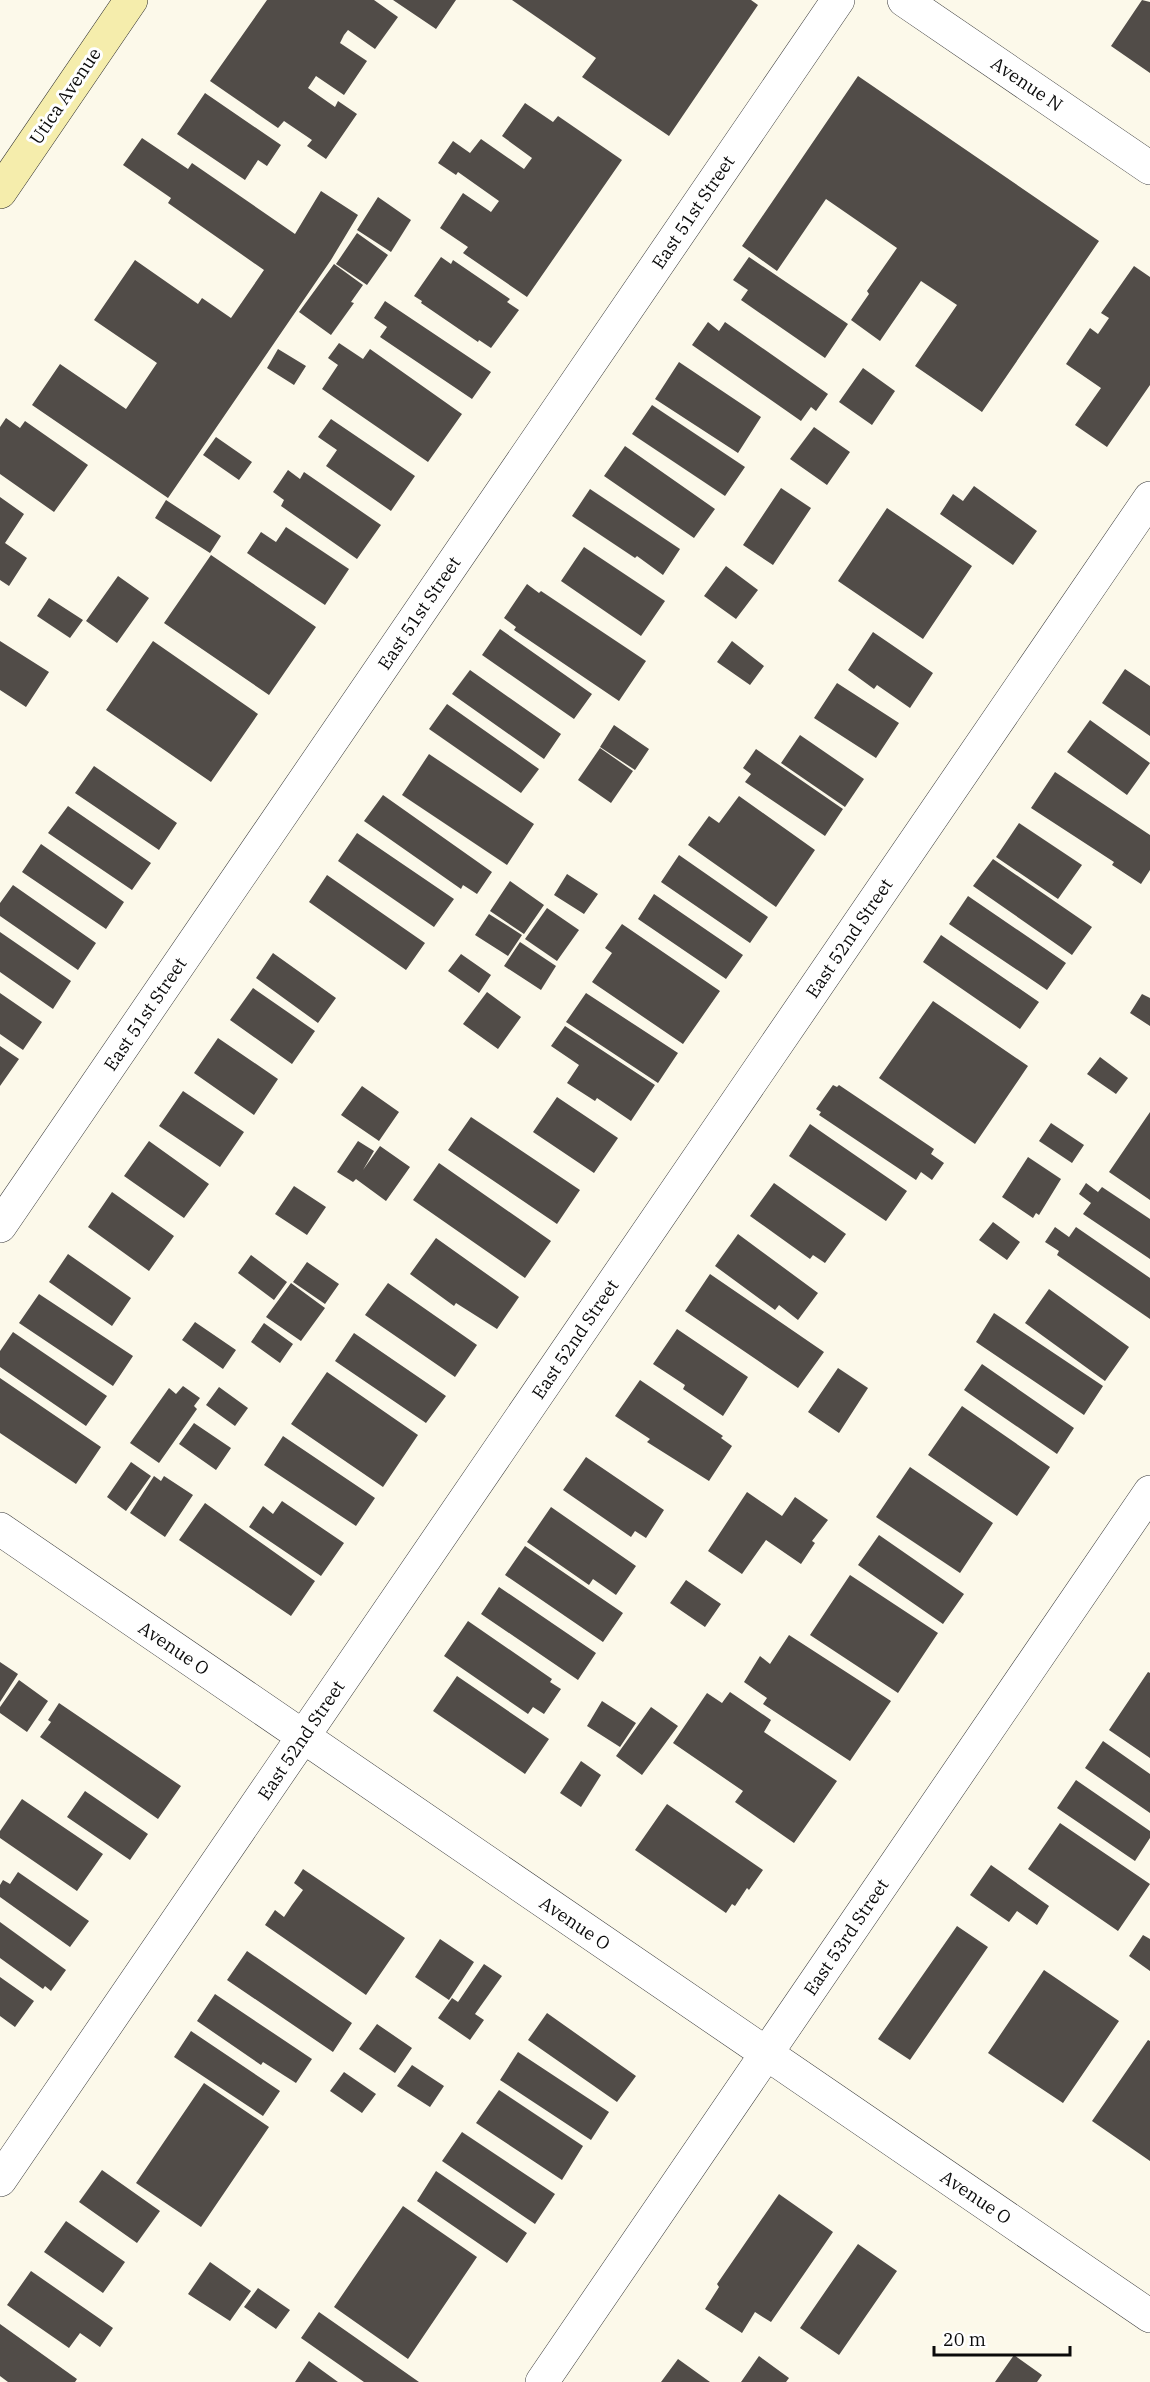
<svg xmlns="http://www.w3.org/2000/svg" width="1150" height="2382" viewBox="0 0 1150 2382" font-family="'IBM Plex Serif',serif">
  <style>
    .building { fill: #514c48 }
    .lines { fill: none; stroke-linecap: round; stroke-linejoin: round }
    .minor-casing { stroke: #3d3d3d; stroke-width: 34 }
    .secondary-casing { stroke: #2c2c2c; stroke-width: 34 }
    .minor { stroke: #fff; stroke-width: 33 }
    .secondary { stroke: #f5edac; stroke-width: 33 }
    .labels { text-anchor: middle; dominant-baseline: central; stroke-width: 6; stroke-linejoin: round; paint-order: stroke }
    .street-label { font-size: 18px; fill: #0a0a0a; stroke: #fff }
  </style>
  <rect width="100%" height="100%" fill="#fcf9ea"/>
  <!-- building -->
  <path class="building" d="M 267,0 L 374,0 L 398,17 L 375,49 L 348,30 L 344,35 L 340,43 L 367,61 L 344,95 L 316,76 L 308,88 L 335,107 L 338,101 L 357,114 L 326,159 L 307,146 L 312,140 L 284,121 L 278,128 L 210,81 Z
    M 393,0 L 456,0 L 436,29 Z
    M 512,0 L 751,0 L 758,5 L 669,136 L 582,77 L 596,58 Z
    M 1142,0 L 1150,2 L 1150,73 L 1111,46 Z
    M 858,76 L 1099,241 L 982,412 L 915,366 L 957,305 L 921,281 L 880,341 L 851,320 L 869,294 L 867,291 L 897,248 L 826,199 L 777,271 L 742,246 Z
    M 205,93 L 281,145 L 267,166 L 258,160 L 245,180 L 177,134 Z
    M 525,103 L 553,122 L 558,116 L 622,160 L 527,297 L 463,253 L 468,247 L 440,228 L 463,193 L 491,212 L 499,201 L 458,172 L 456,175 L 438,163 L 453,141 L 470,153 L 481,139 L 524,169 L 532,158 L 502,136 Z
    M 142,138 L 188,169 L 192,163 L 295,234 L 321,191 L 358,215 L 331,260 L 168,498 L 32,405 L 60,364 L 126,409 L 157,363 L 94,320 L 135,260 L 198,304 L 202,298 L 231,318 L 264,270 L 168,203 L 171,198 L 123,165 Z
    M 378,197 L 411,220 L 391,252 L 357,230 Z
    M 357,233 L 388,255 L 367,285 L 336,264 Z
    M 441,257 L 451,264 L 453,260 L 510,299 L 507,302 L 519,310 L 491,348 L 479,340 L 478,342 L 421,303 L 422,301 L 414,296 Z
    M 749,257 L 848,324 L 825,358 L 741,300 L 748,290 L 733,280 Z
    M 334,264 L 363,285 L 351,302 L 354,303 L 331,335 L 299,312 Z
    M 1134,266 L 1150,277 L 1150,385 L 1107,447 L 1075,425 L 1101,388 L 1066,364 L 1090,328 L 1098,334 L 1109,318 L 1101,313 Z
    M 385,301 L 491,372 L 472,399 L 380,337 L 387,327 L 374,318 Z
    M 708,322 L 719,331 L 725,322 L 828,394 L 816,411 L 811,407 L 801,421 L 692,345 Z
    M 339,343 L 363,359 L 370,349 L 462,414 L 428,462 L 322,389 L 338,365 L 328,358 Z
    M 278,349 L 306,366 L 294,385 L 267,368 Z
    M 679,362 L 761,417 L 738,453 L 655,399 Z
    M 863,368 L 895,391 L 872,425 L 839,402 Z
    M 652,405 L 745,467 L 725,496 L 632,434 Z
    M 6,418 L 20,428 L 25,421 L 88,465 L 54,512 L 0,474 L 0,427 Z
    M 331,419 L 415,476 L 391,511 L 326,466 L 337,450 L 318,437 Z
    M 814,427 L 850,452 L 827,485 L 790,459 Z
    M 216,437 L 252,462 L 239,480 L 203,455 Z
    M 625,446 L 715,509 L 694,538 L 604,476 Z
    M 288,470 L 300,479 L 304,472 L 381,525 L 357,559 L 281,506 L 284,500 L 273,492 Z
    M 974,486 L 1037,531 L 1013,565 L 940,514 L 953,494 L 963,501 Z
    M 781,488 L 811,508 L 773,565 L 743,545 Z
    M 590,489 L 680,549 L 663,575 L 637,556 L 635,558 L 572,516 Z
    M 0,497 L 24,514 L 5,543 L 27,558 L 9,586 L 0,580 Z
    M 166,500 L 221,536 L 210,553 L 155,518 Z
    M 887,508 L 972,566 L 923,639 L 838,581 Z
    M 286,527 L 349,569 L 325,605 L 247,553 L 261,532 L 276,542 Z
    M 584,547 L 665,601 L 641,636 L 561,581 Z
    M 211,555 L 316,627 L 269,695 L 164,623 Z
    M 726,566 L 758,590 L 736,619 L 704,596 Z
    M 118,576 L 149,598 L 117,643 L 86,621 Z
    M 527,584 L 539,593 L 541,591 L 646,661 L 619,701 L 514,630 L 516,627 L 504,618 Z
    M 49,598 L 83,620 L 70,638 L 37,616 Z
    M 500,629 L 592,694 L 574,719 L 482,655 Z
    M 873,632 L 933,673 L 910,708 L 877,685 L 874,689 L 848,670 Z
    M 0,641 L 49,672 L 26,707 L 0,690 Z
    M 153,641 L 258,714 L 211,782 L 106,710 Z
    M 732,641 L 764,666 L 750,685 L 717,662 Z
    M 1125,669 L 1150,686 L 1150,736 L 1102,703 Z
    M 470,670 L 561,734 L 544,759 L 452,694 Z
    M 837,683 L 899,723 L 876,758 L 814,718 Z
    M 447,704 L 539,769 L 521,793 L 429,729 Z
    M 1090,720 L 1150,763 L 1127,795 L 1067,752 Z
    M 614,725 L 649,749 L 635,770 L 600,747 Z
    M 800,735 L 864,779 L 845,807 L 781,763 Z
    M 600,748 L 633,771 L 611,803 L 578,780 Z
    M 756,749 L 843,809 L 825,836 L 745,782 L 751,774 L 743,768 Z
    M 429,754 L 534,824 L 507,865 L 402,795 Z
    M 94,766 L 177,823 L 159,850 L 75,793 Z
    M 1055,772 L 1150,835 L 1150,870 L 1141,884 L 1112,865 L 1114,862 L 1031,808 Z
    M 383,795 L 492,872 L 477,894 L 463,885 L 461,889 L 364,821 Z
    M 739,796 L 815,850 L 776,907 L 688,845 L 709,816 L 719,823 Z
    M 68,806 L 151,863 L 132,890 L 48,833 Z
    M 1019,823 L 1082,865 L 1058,899 L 996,857 Z
    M 357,833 L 454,899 L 434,927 L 338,861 Z
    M 41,844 L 124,902 L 106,929 L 22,872 Z
    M 679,855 L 768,917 L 750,943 L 661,882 Z
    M 993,859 L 1092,927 L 1072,955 L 973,886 Z
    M 567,874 L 598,894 L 584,914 L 554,895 Z
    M 327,875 L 425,943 L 406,970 L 309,902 Z
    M 510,881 L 544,905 L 524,934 L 490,911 Z
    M 13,885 L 96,943 L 78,970 L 0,916 L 0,903 Z
    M 654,894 L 743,955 L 726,979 L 638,919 Z
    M 968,896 L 1066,963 L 1047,990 L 949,924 Z
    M 547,908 L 579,930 L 557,961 L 525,939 Z
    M 489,914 L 522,935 L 508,956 L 475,935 Z
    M 622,924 L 720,991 L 683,1044 L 592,982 L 612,953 L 605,948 Z
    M 0,932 L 71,981 L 53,1009 L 0,972 Z
    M 941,935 L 1039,1002 L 1020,1029 L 923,962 Z
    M 520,942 L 556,966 L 541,990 L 504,966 Z
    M 273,953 L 336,998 L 318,1023 L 256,978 Z
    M 461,954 L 491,975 L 479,993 L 448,971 Z
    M 253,988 L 315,1031 L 292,1064 L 230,1020 Z
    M 487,992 L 521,1017 L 498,1049 L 463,1024 Z
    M 0,993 L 42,1022 L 23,1050 L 0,1034 Z
    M 586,993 L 678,1053 L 658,1083 L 566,1022 Z
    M 1142,994 L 1150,998 L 1150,1026 L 1130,1013 Z
    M 933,1001 L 1028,1066 L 975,1144 L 879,1078 Z
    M 565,1026 L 655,1085 L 631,1121 L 597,1098 L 595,1101 L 567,1083 L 579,1065 L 551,1046 Z
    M 218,1038 L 278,1079 L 254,1115 L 194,1073 Z
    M 0,1046 L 19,1059 L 0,1086 Z
    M 1100,1057 L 1128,1078 L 1116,1094 L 1087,1074 Z
    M 833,1085 L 837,1087 L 839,1085 L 934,1149 L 931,1154 L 944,1163 L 932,1180 L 921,1172 L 916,1180 L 819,1115 L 821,1112 L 816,1109 Z
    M 362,1086 L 399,1112 L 379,1141 L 341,1115 Z
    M 183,1091 L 244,1132 L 220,1167 L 159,1126 Z
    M 557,1097 L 618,1138 L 594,1173 L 533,1132 Z
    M 1150,1112 L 1150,1200 L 1109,1172 Z
    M 471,1117 L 580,1190 L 557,1224 L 448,1150 Z
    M 1051,1123 L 1084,1145 L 1072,1163 L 1039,1141 Z
    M 810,1124 L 907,1191 L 886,1221 L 789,1156 Z
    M 149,1141 L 209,1184 L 184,1218 L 124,1176 Z
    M 358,1141 L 374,1151 L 363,1170 L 380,1146 L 410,1167 L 386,1201 L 356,1179 L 353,1182 L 337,1172 Z
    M 1028,1157 L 1061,1179 L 1039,1215 L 1036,1213 L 1033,1218 L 1002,1197 Z
    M 439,1163 L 551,1241 L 525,1278 L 413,1200 Z
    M 774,1183 L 846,1234 L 825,1263 L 813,1255 L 810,1259 L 750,1216 Z
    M 1086,1183 L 1098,1192 L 1102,1187 L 1150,1219 L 1150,1259 L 1083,1214 L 1091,1203 L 1079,1194 Z
    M 294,1186 L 326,1207 L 307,1235 L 275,1214 Z
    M 112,1192 L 174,1236 L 149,1271 L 88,1227 Z
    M 993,1222 L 1020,1242 L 1007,1260 L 979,1240 Z
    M 1055,1227 L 1069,1237 L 1076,1227 L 1150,1278 L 1150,1319 L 1057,1255 L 1059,1251 L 1045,1242 Z
    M 738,1234 L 818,1293 L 798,1320 L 779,1305 L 775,1310 L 715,1266 Z
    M 436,1238 L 519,1297 L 497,1329 L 456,1303 L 454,1306 L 410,1274 Z
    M 68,1254 L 131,1298 L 112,1326 L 49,1282 Z
    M 251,1255 L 287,1282 L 274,1300 L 238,1273 Z
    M 307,1262 L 339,1284 L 325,1304 L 293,1282 Z
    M 710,1274 L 824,1352 L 798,1388 L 685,1311 Z
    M 291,1283 L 325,1308 L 301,1341 L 266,1317 Z
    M 388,1283 L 477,1345 L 455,1377 L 365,1315 Z
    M 1049,1289 L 1129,1347 L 1105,1381 L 1025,1323 Z
    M 39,1294 L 133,1356 L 113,1386 L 19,1323 Z
    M 994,1313 L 1103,1386 L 1084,1415 L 976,1342 Z
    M 195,1322 L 236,1350 L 223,1369 L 182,1340 Z
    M 264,1323 L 293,1344 L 280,1363 L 251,1342 Z
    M 677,1329 L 748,1377 L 723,1416 L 683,1389 L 685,1385 L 653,1364 Z
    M 13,1332 L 107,1396 L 86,1426 L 0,1367 L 0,1351 Z
    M 354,1333 L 446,1396 L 426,1423 L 335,1361 Z
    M 982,1364 L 1074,1428 L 1057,1454 L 964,1390 Z
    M 838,1368 L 868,1388 L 839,1433 L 808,1412 Z
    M 327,1372 L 418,1435 L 383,1487 L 291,1424 Z
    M 0,1378 L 101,1447 L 76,1484 L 0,1433 Z
    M 640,1380 L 723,1436 L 721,1438 L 732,1446 L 709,1481 L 647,1442 L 650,1439 L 615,1416 Z
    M 183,1386 L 200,1398 L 194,1406 L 197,1409 L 159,1463 L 130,1443 L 169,1388 L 176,1394 Z
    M 219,1387 L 248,1408 L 235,1426 L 206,1405 Z
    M 962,1406 L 1050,1467 L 1017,1516 L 928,1455 Z
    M 194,1423 L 231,1448 L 216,1470 L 179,1444 Z
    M 283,1436 L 375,1498 L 356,1526 L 264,1465 Z
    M 586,1457 L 664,1510 L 646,1538 L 635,1531 L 631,1537 L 563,1490 Z
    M 131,1462 L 151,1476 L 126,1511 L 107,1497 Z
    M 910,1467 L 993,1523 L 960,1573 L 876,1517 Z
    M 154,1476 L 161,1481 L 164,1476 L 193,1495 L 165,1537 L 130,1513 Z
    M 747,1492 L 782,1516 L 795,1497 L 828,1520 L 812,1541 L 815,1543 L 801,1564 L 766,1540 L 742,1574 L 708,1551 Z
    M 282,1501 L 344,1543 L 321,1576 L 249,1527 L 263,1506 L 273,1514 Z
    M 205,1503 L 315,1581 L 291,1616 L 179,1540 Z
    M 551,1507 L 636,1566 L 616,1595 L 593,1579 L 589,1585 L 527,1542 Z
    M 879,1535 L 964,1594 L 943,1624 L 858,1565 Z
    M 525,1546 L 623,1613 L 603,1642 L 505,1575 Z
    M 850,1575 L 938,1633 L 898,1693 L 810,1635 Z
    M 686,1580 L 721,1604 L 705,1627 L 670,1603 Z
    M 499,1587 L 596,1653 L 578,1680 L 481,1614 Z
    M 468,1621 L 552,1679 L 550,1682 L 561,1689 L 544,1714 L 533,1707 L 528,1714 L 444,1656 Z
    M 789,1635 L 891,1701 L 850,1761 L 763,1704 L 767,1698 L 744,1682 L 760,1656 L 770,1664 Z
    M 0,1662 L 18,1674 L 0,1702 Z
    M 1148,1672 L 1150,1673 L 1150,1758 L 1109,1730 Z
    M 457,1676 L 549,1739 L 525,1774 L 433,1711 Z
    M 19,1680 L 48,1701 L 27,1732 L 0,1713 L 0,1707 Z
    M 730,1692 L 771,1720 L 764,1732 L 837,1781 L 794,1843 L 735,1802 L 743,1791 L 673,1743 L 707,1693 L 722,1703 Z
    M 602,1701 L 636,1723 L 620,1747 L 587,1726 Z
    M 59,1703 L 181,1786 L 158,1819 L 40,1737 L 51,1722 L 48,1720 Z
    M 651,1707 L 678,1726 L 642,1775 L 616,1756 Z
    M 1103,1741 L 1150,1774 L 1150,1813 L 1085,1768 Z
    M 581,1761 L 601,1775 L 581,1807 L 560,1793 Z
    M 1076,1780 L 1150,1831 L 1150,1838 L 1135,1861 L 1057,1808 Z
    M 85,1791 L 148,1834 L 130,1860 L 67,1817 Z
    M 22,1799 L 103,1854 L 77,1891 L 0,1838 L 0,1831 Z
    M 667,1804 L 763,1870 L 749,1890 L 747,1888 L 735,1906 L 732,1904 L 726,1913 L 635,1850 Z
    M 1060,1823 L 1150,1884 L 1118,1931 L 1028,1869 Z
    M 991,1865 L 1049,1906 L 1037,1925 L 1017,1911 L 1009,1922 L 970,1895 Z
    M 303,1869 L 405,1938 L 366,1995 L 265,1925 L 275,1910 L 284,1917 L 292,1905 L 303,1890 L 294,1883 Z
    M 18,1872 L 89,1921 L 70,1947 L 0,1897 L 0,1885 L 3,1880 L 10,1884 Z
    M 0,1922 L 66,1970 L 51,1991 L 45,1986 L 43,1989 L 0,1958 Z
    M 957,1926 L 988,1947 L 910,2060 L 878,2039 Z
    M 1143,1935 L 1150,1939 L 1150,1971 L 1129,1956 Z
    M 440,1939 L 474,1962 L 449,2000 L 415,1977 Z
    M 247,1951 L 352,2023 L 333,2052 L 227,1980 Z
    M 484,1964 L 502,1976 L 475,2014 L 484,2020 L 470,2040 L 438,2018 L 452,1998 L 458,2002 Z
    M 1044,1970 L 1119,2021 L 1063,2103 L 988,2053 Z
    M 0,1977 L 34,2001 L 15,2027 L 0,2016 Z
    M 215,1994 L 312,2059 L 296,2083 L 263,2062 L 261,2065 L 197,2021 Z
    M 547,2013 L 636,2076 L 617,2102 L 528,2040 Z
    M 377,2024 L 412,2048 L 395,2073 L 359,2049 Z
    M 191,2031 L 280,2091 L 263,2116 L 174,2057 Z
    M 1148,2040 L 1150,2041 L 1150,2161 L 1092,2121 Z
    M 518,2052 L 609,2112 L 591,2140 L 500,2080 Z
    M 412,2065 L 444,2086 L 430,2107 L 397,2086 Z
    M 344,2072 L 376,2094 L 362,2113 L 330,2091 Z
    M 204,2083 L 269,2127 L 201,2227 L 136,2183 Z
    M 499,2090 L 583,2146 L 562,2180 L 476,2123 Z
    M 462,2132 L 555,2194 L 535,2224 L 442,2161 Z
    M 102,2170 L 160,2211 L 137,2243 L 79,2202 Z
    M 436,2171 L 527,2233 L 507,2263 L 417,2201 Z
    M 779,2194 L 833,2232 L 771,2322 L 755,2312 L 742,2333 L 705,2309 L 719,2287 L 717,2284 Z
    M 403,2206 L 477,2257 L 408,2359 L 334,2307 Z
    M 66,2221 L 125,2262 L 103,2293 L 44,2252 Z
    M 858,2244 L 897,2271 L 839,2355 L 800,2328 Z
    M 210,2262 L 251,2291 L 230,2321 L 188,2294 Z
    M 31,2271 L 113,2328 L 100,2347 L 80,2333 L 69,2348 L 7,2305 Z
    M 258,2288 L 290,2310 L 276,2329 L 244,2307 Z
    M 319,2312 L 419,2382 L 364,2382 L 301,2338 Z
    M 0,2324 L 77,2379 L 75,2382 L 8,2382 L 0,2376 Z
    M 1014,2355 L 1042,2375 L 1037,2382 L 995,2382 Z
    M 759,2356 L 789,2378 L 786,2382 L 741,2382 Z
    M 678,2359 L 710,2382 L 661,2382 Z
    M 309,2361 L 338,2382 L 295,2382 Z"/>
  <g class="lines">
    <defs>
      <path id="minor" d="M 904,0 L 1150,168
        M 0,1226 L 838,0
        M 0,1529 L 1150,2316
        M 0,2180 L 1150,498
        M 542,2382 L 1150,1492"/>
      <path id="secondary" d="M 0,192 L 131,0"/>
    </defs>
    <!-- minor casing -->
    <use href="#minor" class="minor-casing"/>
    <!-- secondary casing -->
    <use href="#secondary" class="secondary-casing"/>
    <!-- minor -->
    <use href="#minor" class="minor"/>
    <!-- secondary -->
    <use href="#secondary" class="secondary"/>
  </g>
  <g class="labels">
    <!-- street labels -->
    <g class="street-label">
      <text transform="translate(1027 84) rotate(34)">Avenue N</text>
      <text transform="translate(65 96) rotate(-56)">Utica Avenue</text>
      <text transform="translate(693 212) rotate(-56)">East 51st Street</text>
      <text transform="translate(419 613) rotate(-56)">East 51st Street</text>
      <text transform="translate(849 938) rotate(-56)">East 52nd Street</text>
      <text transform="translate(145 1014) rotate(-56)">East 51st Street</text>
      <text transform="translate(575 1339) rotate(-56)">East 52nd Street</text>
      <text transform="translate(174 1648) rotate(34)">Avenue O</text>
      <text transform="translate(301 1740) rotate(-56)">East 52nd Street</text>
      <text transform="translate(575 1923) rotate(34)">Avenue O</text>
      <text transform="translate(846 1937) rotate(-56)">East 53rd Street</text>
      <text transform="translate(976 2197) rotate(34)">Avenue O</text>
    </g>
  </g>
  <!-- scale -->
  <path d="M934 2346v9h136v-9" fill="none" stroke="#0a0a0a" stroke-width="3"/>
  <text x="943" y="2346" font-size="18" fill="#0a0a0a" stroke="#ffffff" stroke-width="4.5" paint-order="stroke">20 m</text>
</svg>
